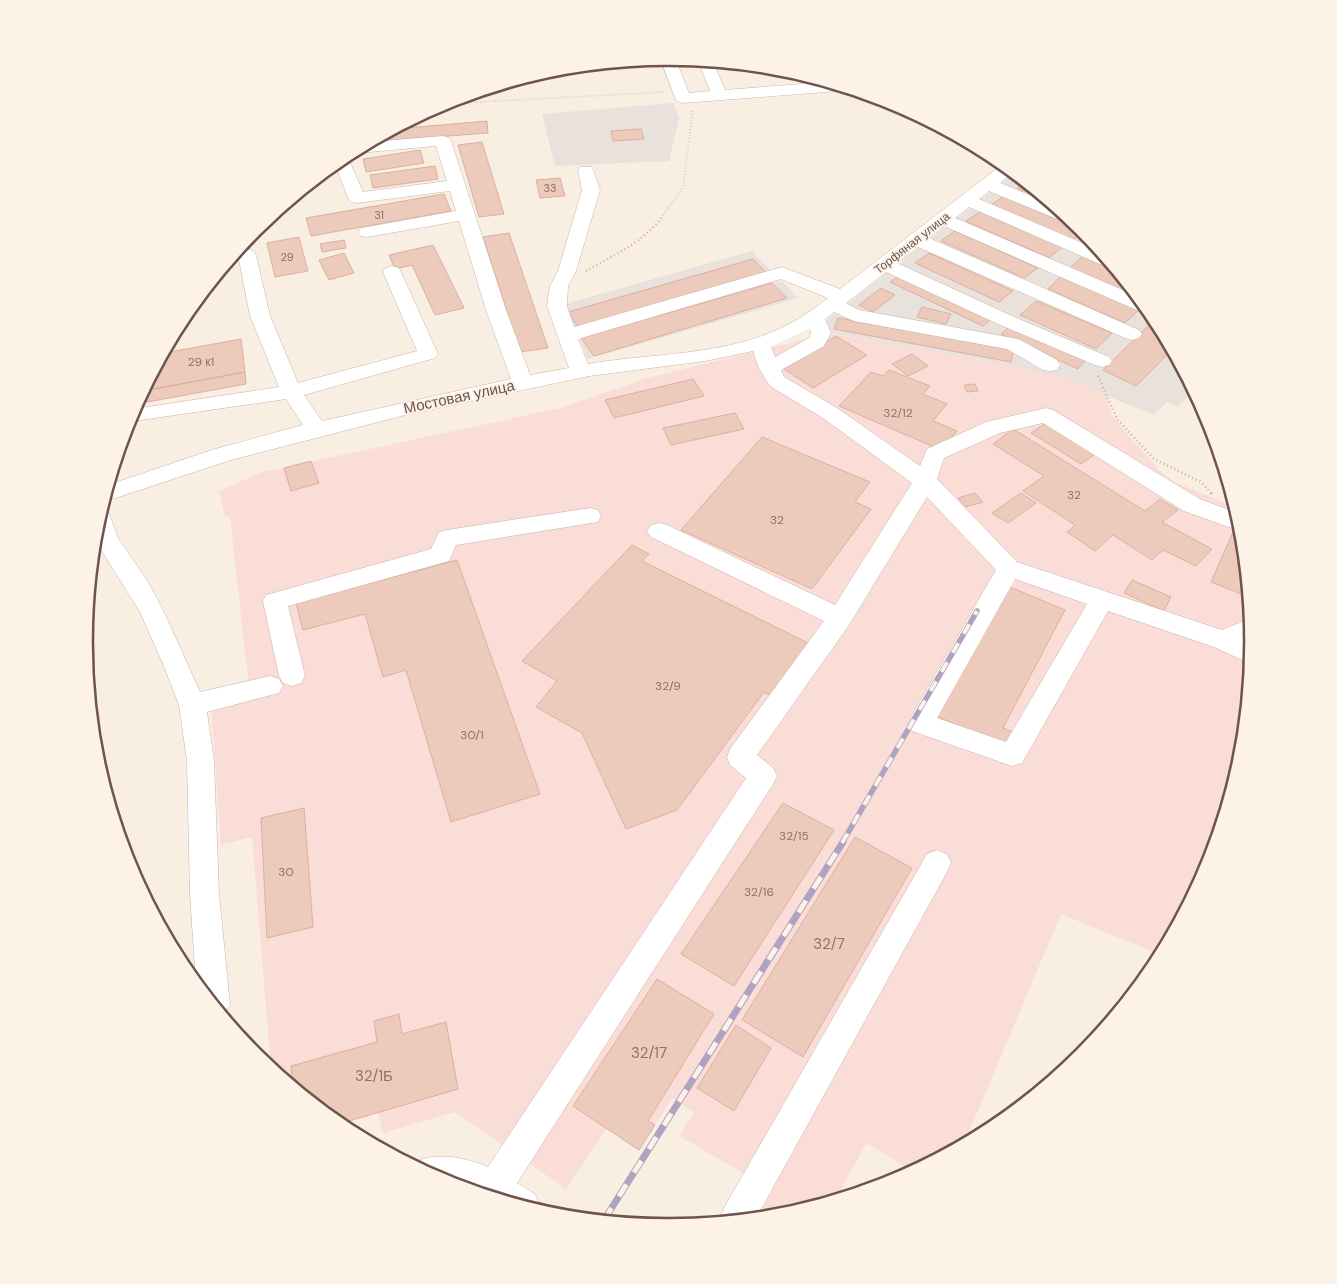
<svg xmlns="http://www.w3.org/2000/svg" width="1337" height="1284" viewBox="0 0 1337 1284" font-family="'DM Sans',sans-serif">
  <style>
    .commercial { fill: #f9ddd6 }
    .industrial { fill: #e9e1dc }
    .building { fill: #eccabc; stroke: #ddb09e }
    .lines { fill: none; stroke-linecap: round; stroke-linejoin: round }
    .minor-casing { stroke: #c9b5aa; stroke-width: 1 }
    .path-far2 { stroke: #d0aea0; stroke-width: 2; stroke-dasharray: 0.5 2.5; stroke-linecap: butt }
    .path-far1 { stroke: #d0aea0; stroke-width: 2.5; stroke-dasharray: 1 3; stroke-linecap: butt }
    .path { stroke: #d0aea0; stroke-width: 3; stroke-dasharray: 1 4; stroke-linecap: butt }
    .minor { fill: #fff; fill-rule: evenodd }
    .rail-far1-casing { stroke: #b0a2c1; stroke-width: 5.5 }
    .rail-casing { stroke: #b0a2c1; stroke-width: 7 }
    .rail-far1 { stroke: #fdf2e7; stroke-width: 4; stroke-dasharray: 11; stroke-linecap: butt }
    .rail { stroke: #fdf2e7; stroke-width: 5; stroke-dasharray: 14; stroke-linecap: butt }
    .labels { text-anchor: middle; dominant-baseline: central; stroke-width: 4; stroke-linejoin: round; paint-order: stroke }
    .far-number-label { font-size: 11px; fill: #8e7267 }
    .far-street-label { font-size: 12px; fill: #6e544b; stroke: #fdf2e7 }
    .number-label { font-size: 12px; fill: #8e7267 }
    .street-label { font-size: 15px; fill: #6e544b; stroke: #fdf2e7 }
    .near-number-label { font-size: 15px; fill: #8e7267 }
    .rim { fill: none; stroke: #6e544b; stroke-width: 2.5 }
  </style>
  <rect width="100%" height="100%" fill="#f9eee2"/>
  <!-- commercial -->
  <path class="commercial" d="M 830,333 L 1015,366 L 1078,381 L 1107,395 L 1111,415 L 1160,471 L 1174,482 L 1235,507 L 1242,528 L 1253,642 L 1242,756 L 1208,866 L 1161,955 L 1061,914 L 964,1144 L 913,1171 L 866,1143 L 836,1199 L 782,1215 L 774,1216 L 762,1209 L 773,1190 L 679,1136 L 694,1112 L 672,1098 L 639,1150 L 606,1129 L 566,1189 L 455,1112 L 383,1133 L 378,1112 L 339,1124 L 271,1068 L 252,837 L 221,845 L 211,706 L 250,697 L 230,517 L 225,517 L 219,491 L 262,472 L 561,408 L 647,378 Z"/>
  <!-- industrial -->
  <path class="industrial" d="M 673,103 L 679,118 L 669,161 L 555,166 L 542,114 Z
    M 1014,173 L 1082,229 L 1155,318 L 1193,390 L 1178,407 L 1167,402 L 1154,415 L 1107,396 L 1078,381 L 1015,366 L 830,333 L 824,322 Z
    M 752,251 L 798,298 L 588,359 L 565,304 Z"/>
  <!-- building -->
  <path class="building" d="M 487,121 L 488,133 L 369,142 L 395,129 Z
    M 641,129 L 644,139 L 613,141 L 611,131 Z
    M 482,142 L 504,214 L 479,217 L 458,145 Z
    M 420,150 L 424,163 L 366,172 L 363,159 Z
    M 435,166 L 438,179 L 373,188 L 370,175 Z
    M 560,178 L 565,196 L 540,198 L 536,180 Z
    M 1025,182 L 1047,201 L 1017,188 Z
    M 444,194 L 451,211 L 311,236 L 306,218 Z
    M 1004,196 L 1082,229 L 1084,231 L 1073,240 L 991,205 Z
    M 980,212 L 1062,247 L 1049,258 L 966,221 Z
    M 955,231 L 1038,268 L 1024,278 L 941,241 Z
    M 509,233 L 548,348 L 520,352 L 483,237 Z
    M 299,237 L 308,271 L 275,277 L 267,243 Z
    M 344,240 L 346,248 L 322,252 L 320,244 Z
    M 433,245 L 440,259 L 464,308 L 435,315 L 412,265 L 395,269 L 389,255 Z
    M 344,253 L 354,273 L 329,280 L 319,260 Z
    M 929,253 L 1013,291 L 999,302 L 915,263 Z
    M 1084,255 L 1113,267 L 1137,296 L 1070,268 Z
    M 753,259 L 766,272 L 578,327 L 568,312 Z
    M 900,275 L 993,318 L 983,326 L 890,282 Z
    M 1062,275 L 1140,309 L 1125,323 L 1048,289 Z
    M 772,283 L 787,298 L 594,356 L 581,338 Z
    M 881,288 L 895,295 L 873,312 L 859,305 Z
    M 1036,301 L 1112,333 L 1096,349 L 1020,315 Z
    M 922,307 L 951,314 L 946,324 L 917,317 Z
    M 838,318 L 1014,350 L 1011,362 L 834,329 Z
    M 1155,319 L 1172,350 L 1136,386 L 1103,370 Z
    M 1010,326 L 1086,360 L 1078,369 L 1001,334 Z
    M 836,336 L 867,355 L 813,388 L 781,367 Z
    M 241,339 L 245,372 L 143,391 L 164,353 Z
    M 912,354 L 928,366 L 908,376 L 892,364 Z
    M 889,370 L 930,386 L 923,394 L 947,404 L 933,421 L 957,431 L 941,450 L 839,406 L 871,372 L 883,376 Z
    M 245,372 L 246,384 L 136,404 L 143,391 Z
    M 693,379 L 704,396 L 614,418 L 605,400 Z
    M 975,384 L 978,391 L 967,392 L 964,385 Z
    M 735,413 L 744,429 L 671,445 L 663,428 Z
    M 1049,421 L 1098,452 L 1081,464 L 1031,433 Z
    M 1013,429 L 1145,511 L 1160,499 L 1178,510 L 1162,522 L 1212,549 L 1196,566 L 1163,550 L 1152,560 L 1113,535 L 1095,551 L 1067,532 L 1075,525 L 1023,491 L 1044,476 L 993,444 Z
    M 762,437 L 870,482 L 855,502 L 871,509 L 812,589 L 681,530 Z
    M 311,461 L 319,483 L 291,491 L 284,468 Z
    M 975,493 L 983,502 L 966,507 L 958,498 Z
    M 1021,493 L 1036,503 L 1008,523 L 992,513 Z
    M 1234,530 L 1242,533 L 1249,597 L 1211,582 Z
    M 632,545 L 649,554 L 642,561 L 814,646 L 775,698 L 764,692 L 677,810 L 626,829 L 582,733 L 536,707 L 557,681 L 522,661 Z
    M 457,560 L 540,794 L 451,822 L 406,670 L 383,677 L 365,614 L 303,630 L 296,603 Z
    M 1132,580 L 1171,597 L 1164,611 L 1124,593 Z
    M 1010,587 L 1065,610 L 1003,728 L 1013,732 L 1005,748 L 937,716 Z
    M 783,803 L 834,830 L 734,986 L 681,954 Z
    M 304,808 L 313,927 L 267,938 L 261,818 Z
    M 855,837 L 912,868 L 803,1057 L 742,1020 Z
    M 657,979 L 714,1014 L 648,1121 L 655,1125 L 639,1150 L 573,1106 Z
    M 399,1014 L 402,1034 L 446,1022 L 458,1089 L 339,1124 L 313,1103 L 312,1094 L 304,1096 L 293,1086 L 291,1066 L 377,1042 L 374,1021 Z
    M 736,1025 L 771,1048 L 734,1111 L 697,1088 Z"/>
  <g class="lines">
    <defs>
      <path id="minor" d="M 660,58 L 675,58 L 689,93 L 710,91 L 698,60 L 713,62 L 725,90 L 827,82 L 845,88 L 838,91 L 683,103 L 677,101 L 675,98 Z
        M 443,136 L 449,138 L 451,141 L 506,310 L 530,375 L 569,368 L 547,306 L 550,286 L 558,271 L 582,190 L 578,171 L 580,167 L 592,167 L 600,190 L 576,271 L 568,286 L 567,306 L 574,327 L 782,267 L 840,289 L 1003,164 L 1013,172 L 1000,183 L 1052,204 L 1073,221 L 1062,221 L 989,191 L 979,199 L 1099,250 L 1111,264 L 1100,264 L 969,207 L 955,218 L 1137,296 L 1150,312 L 1139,311 L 944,226 L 929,238 L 1139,330 L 1142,334 L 1139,338 L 1132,340 L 1125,338 L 918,247 L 897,263 L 1012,316 L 1109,357 L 1112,361 L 1109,365 L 1102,367 L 1095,365 L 998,324 L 886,272 L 846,303 L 859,310 L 1013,338 L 1020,340 L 1057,360 L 1060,365 L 1057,370 L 1050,371 L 1043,370 L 1007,349 L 854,321 L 834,312 L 825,319 L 831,333 L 824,346 L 781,370 L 784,377 L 837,408 L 920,466 L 927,449 L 986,422 L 1046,408 L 1053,410 L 1200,499 L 1237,513 L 1242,528 L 1240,531 L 1184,511 L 1043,423 L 1000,433 L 944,458 L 937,479 L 1017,562 L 1222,630 L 1251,618 L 1252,637 L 1246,640 L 1253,644 L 1251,664 L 1214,647 L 1108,611 L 1022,763 L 1012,766 L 912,731 L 908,723 L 912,715 L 996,570 L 927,497 L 849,625 L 757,755 L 773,768 L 777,776 L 773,784 L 517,1183 L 535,1194 L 540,1206 L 538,1210 L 445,1182 L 415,1166 L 417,1161 C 439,1152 466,1158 488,1167 L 746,778 L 730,765 L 727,757 L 730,749 L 824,621 L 651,537 L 647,531 L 651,525 L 659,523 L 667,525 L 835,605 L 912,483 L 823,418 L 770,386 L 759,368 L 753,351 L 705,361 L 589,376 L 405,415 L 231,460 L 103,502 L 108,485 L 215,449 L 303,425 L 286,399 L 127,422 L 134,409 L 279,387 L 250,316 L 238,255 L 241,251 L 247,249 L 253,251 L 256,255 L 270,316 L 298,383 L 417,351 L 383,272 L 385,268 L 392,266 L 399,268 L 401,272 L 438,354 L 435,358 L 304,395 L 322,421 L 511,379 L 486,310 L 459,221 L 367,237 L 361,236 L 358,232 L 361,228 L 367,227 L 456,211 L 450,191 L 357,203 L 351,202 L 348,198 L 337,169 L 329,168 L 340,159 L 349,160 L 363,192 L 447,181 L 436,146 L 358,153 L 352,152 L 370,142 ZM 781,279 L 828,298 C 814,309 800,319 783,327 C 726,356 650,353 588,364 L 578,339 ZM 810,329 L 811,333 L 809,338 L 775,357 L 771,347 ZM 1015,579 L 1087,604 L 1006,742 L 937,718 Z
        M 102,507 L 107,508 L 118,538 L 148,582 L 164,612 L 200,692 L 270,676 L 279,679 L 283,686 L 279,693 L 207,712 L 214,761 L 219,894 L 230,1005 L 223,1016 L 196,984 L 190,894 L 187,761 L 179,705 L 163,664 L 140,612 L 95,540 L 95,528 Z
        M 590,508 L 598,510 L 601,516 L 598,522 L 456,545 L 449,561 L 288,606 L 305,676 L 301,683 L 292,686 L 283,683 L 279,676 L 263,601 L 266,595 L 431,549 L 439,532 L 447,530 Z
        M 937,850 L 947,854 L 951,863 L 947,872 L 756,1218 L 719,1222 L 724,1208 L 927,854 Z"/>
    </defs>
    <!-- minor casing -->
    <use href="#minor" class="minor-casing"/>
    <!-- path-far2 -->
    <path class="path-far2" d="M 441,104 L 665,92
      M 661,218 L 683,188 L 693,110"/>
    <!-- path-far1 -->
    <path class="path-far1" d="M 586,271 C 612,256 644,242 662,217
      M 1098,376 L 1117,419 L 1154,459 L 1201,482 L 1212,494"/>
    <!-- path -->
    <path class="path" d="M 1211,493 L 1213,495"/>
    <!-- minor -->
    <use href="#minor" class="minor"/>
    <defs>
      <path id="rail-far1" d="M 842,843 L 977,611"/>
      <path id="rail" d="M 604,1220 L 843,842"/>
    </defs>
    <!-- rail-far1 casing -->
    <use href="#rail-far1" class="rail-far1-casing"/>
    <!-- rail casing -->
    <use href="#rail" class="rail-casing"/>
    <!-- rail-far1 -->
    <use href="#rail-far1" class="rail-far1"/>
    <!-- rail -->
    <use href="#rail" class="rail"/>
  </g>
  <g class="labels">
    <!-- far-number labels -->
    <g class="far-number-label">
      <text x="550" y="188">33</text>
      <text x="379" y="215">31</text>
      <text x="287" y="257">29</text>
    </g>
    <!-- far-street labels -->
    <g class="far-street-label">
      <text transform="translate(912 243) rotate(-38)">Торфяная улица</text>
    </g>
    <!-- number labels -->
    <g class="number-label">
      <text x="201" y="362">29 к1</text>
      <text x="898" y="413">32/12</text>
      <text x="1074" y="495">32</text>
      <text x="777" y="520">32</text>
      <text x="668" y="686">32/9</text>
      <text x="472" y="735">30/1</text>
      <text x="794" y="836">32/15</text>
      <text x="286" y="872">30</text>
      <text x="759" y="892">32/16</text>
    </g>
    <!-- street labels -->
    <g class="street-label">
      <text transform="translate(459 397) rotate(-12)">Мостовая улица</text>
    </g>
    <!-- near-number labels -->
    <g class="near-number-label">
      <text x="829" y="944">32/7</text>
      <text x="649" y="1053">32/17</text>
      <text x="374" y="1076">32/1Б</text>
    </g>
  </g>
  <!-- crop -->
  <path d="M0 0H1337V1284H0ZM668 66H669A575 575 0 0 1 1244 641V643A575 575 0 0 1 669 1218H668A575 575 0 0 1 93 643V641A575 575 0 0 1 668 66Z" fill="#fdf2e7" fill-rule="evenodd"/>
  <path class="rim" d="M668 66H669A575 575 0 0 1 1244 641V643A575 575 0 0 1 669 1218H668A575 575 0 0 1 93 643V641A575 575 0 0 1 668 66Z"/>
</svg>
